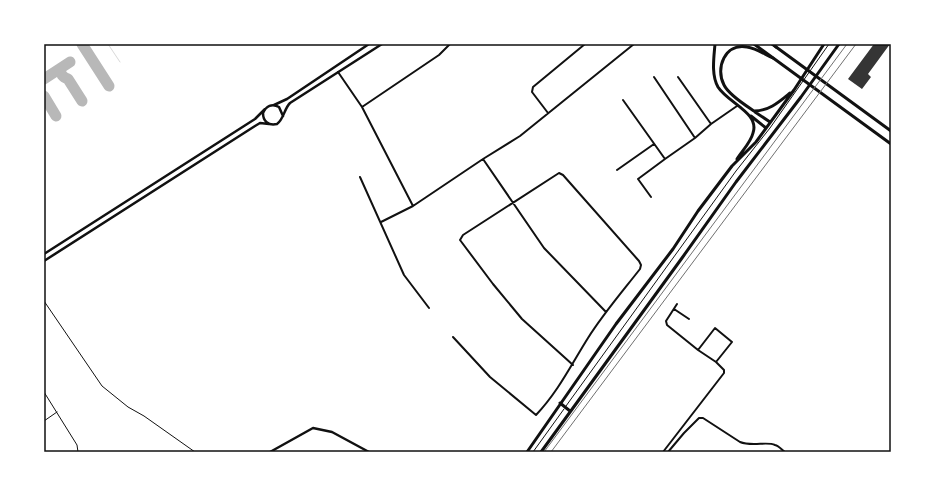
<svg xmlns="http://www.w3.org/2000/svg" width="935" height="496" viewBox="0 0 935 496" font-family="'Nunito Sans',sans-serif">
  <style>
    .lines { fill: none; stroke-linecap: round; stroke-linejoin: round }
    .stream { stroke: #d9d9d9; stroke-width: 1 }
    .taxiway { stroke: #b8b8b8; stroke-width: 11 }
    .building { fill: #353535 }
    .service { stroke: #111; stroke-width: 1 }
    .minor { stroke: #111; stroke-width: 2 }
    .tertiary { stroke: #111; stroke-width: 2.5 }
    .secondary { stroke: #111; stroke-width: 2.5 }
    .primary { stroke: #111; stroke-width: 3 }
    .trunk { stroke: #111; stroke-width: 3 }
    .rail { stroke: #707070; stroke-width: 1 }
    .neatline { fill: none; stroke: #111; stroke-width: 1.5 }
  </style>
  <rect width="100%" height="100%" fill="#fff"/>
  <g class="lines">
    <!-- stream -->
    <path class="stream" d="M 108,44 L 120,62"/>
    <!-- taxiway -->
    <path class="taxiway" d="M 82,44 L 109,86
      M 60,69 C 61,74 62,77 68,79 L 82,101
      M 44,79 L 70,62
      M 44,96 L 56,116"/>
  </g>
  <!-- building -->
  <path class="building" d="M 874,44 L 890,44 L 868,74 L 871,77 L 862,89 L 848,79 Z"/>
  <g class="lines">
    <!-- service -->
    <path class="service" d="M 44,301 L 102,386 L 128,407 L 144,416 L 195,452
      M 44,392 L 77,445 L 78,452
      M 566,406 L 736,171 L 770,128 L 829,44
      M 44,421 L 57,412
      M 533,452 L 564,409"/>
    <!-- minor -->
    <path class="minor" d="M 338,72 L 362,107 L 413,206
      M 654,77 L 695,138
      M 678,77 L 711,124
      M 623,100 L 665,159 L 695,138 L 711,124 L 737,106
      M 362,107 L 439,55 L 450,44
      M 548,113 L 532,92 L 533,87 L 585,44
      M 483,159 L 544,248 L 606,312
      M 617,170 L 654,144
      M 360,177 L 404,275 L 429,308
      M 651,197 L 638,179 L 665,159
      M 381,222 L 413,206 L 483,159 L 520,136 L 634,44
      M 674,309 L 689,319
      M 453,337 L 490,377 L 536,415 C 558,392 571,365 588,338 C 603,314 622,292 640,269 L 641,265 L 639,261 L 563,175 L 559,173 L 463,235 L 460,240 L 493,284 L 522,319 L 573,365
      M 698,350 L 715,328 L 732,342 L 716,362
      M 663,452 L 724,373 L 724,370 L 716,362 L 698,350 L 667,325 L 666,321 L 677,304
      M 668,452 L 684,433 L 699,418 L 703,418 L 740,442 C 752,447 767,441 775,445 C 779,446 782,450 785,452"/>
    <!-- tertiary -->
    <path class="tertiary" d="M 270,452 L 313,428 L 332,432 L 369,452"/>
    <!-- secondary -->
    <path class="secondary" d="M 274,105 L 287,99 L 369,44
      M 283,116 L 279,107 C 272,103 266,106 263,113 C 263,121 268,126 277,124 C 284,119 284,109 290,103 L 382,44
      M 44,254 L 255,119 L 265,109
      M 44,261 L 255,126 L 260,123 L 269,124"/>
    <!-- primary -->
    <path class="primary" d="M 754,44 L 891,144
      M 772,44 L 891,131"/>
    <!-- trunk -->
    <path class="trunk" d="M 715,44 C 714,57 711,75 718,87 C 728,103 760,113 753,133 C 751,142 742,151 737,159
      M 773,44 L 776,47
      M 773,58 C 764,54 756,48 747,47 C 725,43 715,68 724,85 C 729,95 745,105 754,111 C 769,111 779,102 790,93
      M 755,112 L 770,122
      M 751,116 L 766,128
      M 560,403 L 570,411
      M 527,452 L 616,324 L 673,249 L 698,211 L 732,166 L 756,142 L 794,90 L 824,44
      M 541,452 L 682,258 L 736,182 L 801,97 L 839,44"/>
    <!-- rail -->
    <path class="rail" d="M 544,452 L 847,44
      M 551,452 L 856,44"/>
  </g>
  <!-- border -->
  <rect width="935" height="496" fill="none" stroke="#ffffff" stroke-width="90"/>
  <rect x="45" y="45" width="845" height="406" class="neatline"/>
</svg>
